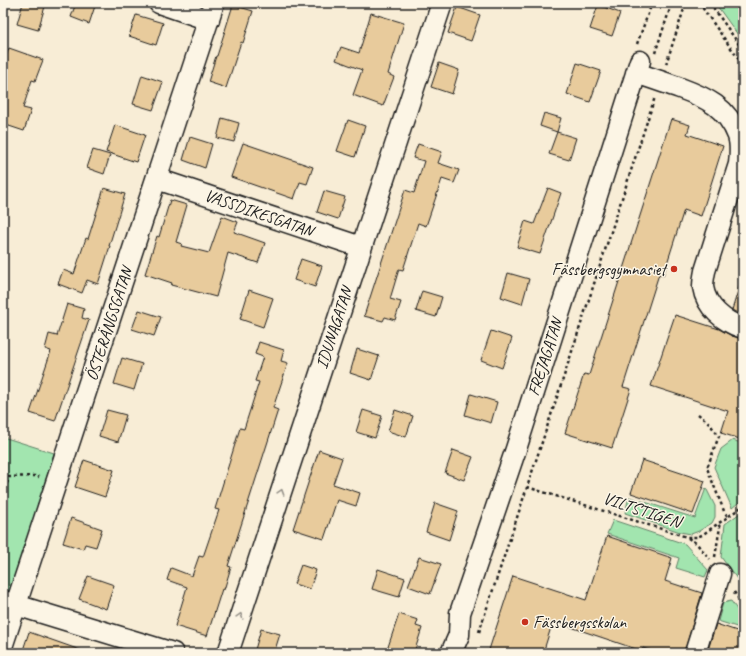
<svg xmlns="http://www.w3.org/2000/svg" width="746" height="656" viewBox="0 0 746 656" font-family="Caveat,sans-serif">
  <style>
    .green { fill: #a2e5af; stroke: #5f8066 }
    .building { fill: #e8cb9c; stroke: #1c1c1c }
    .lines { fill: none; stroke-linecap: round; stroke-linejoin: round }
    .minor-casing { stroke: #1c1c1c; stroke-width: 23 }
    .path { stroke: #1c1c1c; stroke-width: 2.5; stroke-dasharray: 3 3; stroke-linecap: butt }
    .minor { stroke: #fcf5e5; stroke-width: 20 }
    .oneway { stroke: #97938b }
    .poi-dot { fill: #c8321e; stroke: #fcf5e5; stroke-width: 1.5 }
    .labels { text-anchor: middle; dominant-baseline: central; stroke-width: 3; stroke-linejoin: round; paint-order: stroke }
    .street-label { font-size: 17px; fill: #1c1c1c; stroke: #fcf5e5 }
    .poi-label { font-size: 17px; fill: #1c1c1c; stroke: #fcf5e5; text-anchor: end }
  </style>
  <rect width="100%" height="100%" fill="#f8edd6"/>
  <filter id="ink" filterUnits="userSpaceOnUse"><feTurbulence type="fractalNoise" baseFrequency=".025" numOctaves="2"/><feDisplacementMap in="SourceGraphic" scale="8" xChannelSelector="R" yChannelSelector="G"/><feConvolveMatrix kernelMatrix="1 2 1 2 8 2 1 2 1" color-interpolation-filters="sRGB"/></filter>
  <g filter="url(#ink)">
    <!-- green -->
    <path class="green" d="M 715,3 L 743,3 L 743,42 Z
      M 3,437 L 54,453 L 10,597 L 3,595 Z
      M 733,440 L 743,444 L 743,499 L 732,508 L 714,467 L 721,449 Z
      M 706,488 L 715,506 L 715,517 L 712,523 L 699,531 L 691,534 L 680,532 L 625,513 L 629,497 L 695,518 Z
      M 743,511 L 743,587 L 721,557 L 725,524 Z
      M 613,520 L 685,544 L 708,570 L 705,577 L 676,568 L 679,558 L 607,534 Z
      M 731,601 L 743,618 L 743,629 L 718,621 L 723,603 Z"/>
    <!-- building -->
    <path class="building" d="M 23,3 L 46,3 L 38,30 L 17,24 Z
      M 76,3 L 96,3 L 89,24 L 71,17 Z
      M 233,5 L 253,11 L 243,43 L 241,42 L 226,88 L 208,82 L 216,56 L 217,56 Z
      M 598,5 L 620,13 L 612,36 L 590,29 Z
      M 457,7 L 480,15 L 471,41 L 448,33 Z
      M 371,13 L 404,23 L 388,74 L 394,77 L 383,106 L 353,95 L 362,70 L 336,60 L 341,47 L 359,53 Z
      M 136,15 L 163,23 L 156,45 L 129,36 Z
      M 9,48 L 43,60 L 35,81 L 32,80 L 23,108 L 31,110 L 24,131 L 3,124 L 3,64 Z
      M 439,63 L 459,70 L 452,94 L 431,87 Z
      M 577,63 L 601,71 L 590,102 L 567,94 Z
      M 142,75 L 163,82 L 153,110 L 133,104 Z
      M 544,113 L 561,118 L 557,132 L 540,126 Z
      M 222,118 L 239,123 L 234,142 L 217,138 Z
      M 671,119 L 690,125 L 687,134 L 723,146 L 701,216 L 684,210 L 663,276 L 659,274 L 623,387 L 631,389 L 612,448 L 565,433 L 584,374 L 589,375 Z
      M 348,120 L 365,126 L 355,157 L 337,151 Z
      M 115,125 L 145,135 L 136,162 L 106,152 Z
      M 557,132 L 576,138 L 569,160 L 549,154 Z
      M 190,137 L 212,144 L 205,168 L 183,160 Z
      M 243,143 L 313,167 L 307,184 L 300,182 L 294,199 L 231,177 Z
      M 418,144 L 442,152 L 438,163 L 459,170 L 454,183 L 442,179 L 426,226 L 418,223 L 403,270 L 399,269 L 390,299 L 401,302 L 395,320 L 385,317 L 383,321 L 364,316 L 405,190 L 414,193 L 424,161 L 413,158 Z
      M 93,150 L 110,155 L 104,174 L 87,168 Z
      M 104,188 L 125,194 L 109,246 L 110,246 L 98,284 L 87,280 L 82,293 L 58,284 L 63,270 L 74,274 L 86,238 L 88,239 Z
      M 548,188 L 561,193 L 540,254 L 517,247 L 525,221 L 534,224 Z
      M 324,191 L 345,197 L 338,219 L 317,212 Z
      M 170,200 L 187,205 L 176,242 L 182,244 L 181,246 L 209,253 L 222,216 L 238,222 L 234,232 L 265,243 L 258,263 L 228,253 L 216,297 L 171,285 L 172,283 L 145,274 L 157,236 L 159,237 Z
      M 301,259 L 322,266 L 315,287 L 294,280 Z
      M 508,273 L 529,279 L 522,304 L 501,297 Z
      M 740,284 L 743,284 L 743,316 L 732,310 Z
      M 249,290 L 273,298 L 263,327 L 240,319 Z
      M 422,291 L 442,297 L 436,317 L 416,311 Z
      M 67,304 L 84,309 L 82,318 L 89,320 L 55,421 L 30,413 L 51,351 L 45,349 L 49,334 L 57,336 Z
      M 139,310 L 161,317 L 154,336 L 132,329 Z
      M 675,315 L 719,329 L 732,336 L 743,339 L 743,440 L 721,433 L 728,411 L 651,386 Z
      M 491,331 L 512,338 L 502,368 L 481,360 Z
      M 259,342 L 284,350 L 281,361 L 288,363 L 273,408 L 278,410 L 228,566 L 231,567 L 224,590 L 222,589 L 207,636 L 175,626 L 187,587 L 167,580 L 171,568 L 192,576 L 199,556 L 203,557 L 219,510 L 215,509 L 240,428 L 244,429 L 259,382 L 255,381 L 263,357 L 255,354 Z
      M 357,349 L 379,356 L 371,380 L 350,373 Z
      M 122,358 L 142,364 L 134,390 L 114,384 Z
      M 471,394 L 497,402 L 491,423 L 465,415 Z
      M 107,410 L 126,415 L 118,442 L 99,436 Z
      M 363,410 L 382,416 L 375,438 L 356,432 Z
      M 395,410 L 413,416 L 406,437 L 388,431 Z
      M 319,450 L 342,458 L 333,484 L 360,493 L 356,506 L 337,500 L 324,539 L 293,529 Z
      M 453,450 L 473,457 L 464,480 L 445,473 Z
      M 84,460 L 114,470 L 105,497 L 75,487 Z
      M 642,460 L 705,481 L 693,514 L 631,493 Z
      M 435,503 L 458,511 L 449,540 L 426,532 Z
      M 71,518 L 102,529 L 96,547 L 85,544 L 83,549 L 63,543 Z
      M 607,536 L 672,558 L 665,581 L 702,593 L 684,653 L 659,653 L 643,648 L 642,651 L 553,621 L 543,653 L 488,653 L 513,576 L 586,600 Z
      M 419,557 L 441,564 L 430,594 L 408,586 Z
      M 301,565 L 316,570 L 310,589 L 294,584 Z
      M 378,569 L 405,578 L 399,597 L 372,589 Z
      M 88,576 L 114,585 L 106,609 L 79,599 Z
      M 399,614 L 418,620 L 416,626 L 422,628 L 414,653 L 386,653 Z
      M 716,624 L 743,633 L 743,653 L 707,653 Z
      M 261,629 L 280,634 L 274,653 L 254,653 Z
      M 29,632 L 83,651 L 83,653 L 22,653 Z"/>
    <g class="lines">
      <defs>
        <path id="minor" d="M 159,3 L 209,20
          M 636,73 C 651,78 666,83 680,88 C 707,98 727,107 738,136 C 741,145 740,154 739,164 L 705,271 C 704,276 703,282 703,287 C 706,307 724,322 743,328
          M 157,179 L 361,247
          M 3,601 L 173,653
          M 3,644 L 214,3
          M 228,653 L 442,3
          M 451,653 L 459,635 L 460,613 L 516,449 L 640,61
          M 695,653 L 720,574"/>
      </defs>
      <!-- minor casing -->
      <use href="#minor" class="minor-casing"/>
      <!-- path -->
      <path class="path" d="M 699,3 L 743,65
        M 710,3 L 743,50
        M 637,44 L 652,3
        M 655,53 L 672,3
        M 666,64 L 686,3
        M 698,414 L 708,422 L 719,436 L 707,468 L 724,511 L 728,517
        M 527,487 L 687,537 L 697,537 L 702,535 L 743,506
        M 3,495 L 9,477 L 35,476 L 39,477
        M 688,538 L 696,543 L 710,559
        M 715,557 L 720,527 L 718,524
        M 734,592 L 743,605
        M 479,632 L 562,382 L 655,97"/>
      <!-- minor -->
      <use href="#minor" class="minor"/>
    </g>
    <!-- one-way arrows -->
    <defs><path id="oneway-chevron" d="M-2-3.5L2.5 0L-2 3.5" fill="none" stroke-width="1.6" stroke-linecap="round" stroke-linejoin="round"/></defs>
    <g class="oneway">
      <use href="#oneway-chevron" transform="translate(281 492) rotate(-72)"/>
      <use href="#oneway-chevron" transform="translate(240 616) rotate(-72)"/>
    </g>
  </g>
  <!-- markers -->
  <g class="poi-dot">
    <circle cx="674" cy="269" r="4"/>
    <circle cx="525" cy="622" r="4"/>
  </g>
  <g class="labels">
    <!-- street labels -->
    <g class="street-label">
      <text transform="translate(259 213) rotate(19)">VASSDIKESGATAN</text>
      <text transform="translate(109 324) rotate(-72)">ÖSTERÄNGSGATAN</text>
      <text transform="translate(334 328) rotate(-72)">IDUNAGATAN</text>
      <text transform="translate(545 357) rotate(-72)">FREJAGATAN</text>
      <text transform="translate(642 510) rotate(18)">VILTSTIGEN</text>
    </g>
    <!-- poi labels -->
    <g class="poi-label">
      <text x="666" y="269">Fässbergsgymnasiet</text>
      <text x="533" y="622" text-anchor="start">Fässbergsskolan</text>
    </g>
  </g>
  <!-- margin -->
  <rect width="746" height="656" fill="none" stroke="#fcf5e5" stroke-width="16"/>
  <rect x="8" y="8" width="730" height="640" fill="none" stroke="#1c1c1c" stroke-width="1.5" filter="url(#ink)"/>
</svg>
